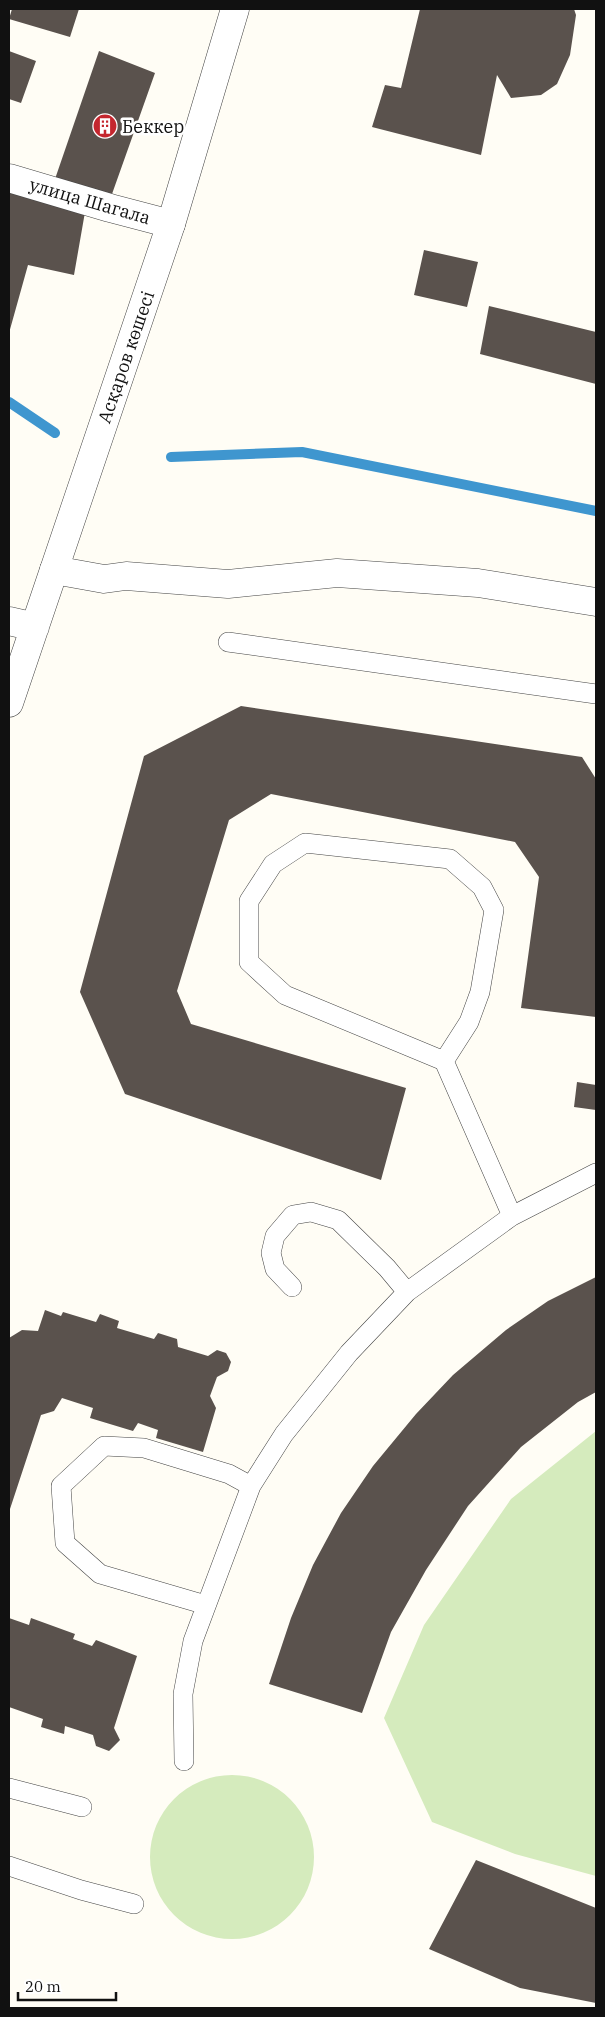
<svg xmlns="http://www.w3.org/2000/svg" width="605" height="2017" viewBox="0 0 605 2017" font-family="'IBM Plex Serif',serif">
  <style>
    .green { fill: #d5ebbd }
    .lines { fill: none; stroke-linecap: round; stroke-linejoin: round }
    .stream { stroke: #3f96cf; stroke-width: 10 }
    .building { fill: #5a524d }
    .service-casing { stroke: #444; stroke-width: 20 }
    .minor-casing { stroke: #444; stroke-width: 29 }
    .tertiary-casing { stroke: #444; stroke-width: 29 }
    .service { stroke: #fff; stroke-width: 19 }
    .minor { stroke: #fff; stroke-width: 28 }
    .tertiary { stroke: #fff; stroke-width: 28 }
    .labels { text-anchor: middle; dominant-baseline: central; stroke-width: 5; stroke-linejoin: round; paint-order: stroke }
    .poi-label { font-size: 18px; fill: #111; stroke: #fff; text-anchor: start }
    .street-label { font-size: 18px; fill: #111; stroke: #fff }
  </style>
  <rect width="100%" height="100%" fill="#fffdf5"/>
  <!-- green -->
  <path class="green" d="M 596,1431 L 596,1876 L 515,1854 L 432,1822 L 384,1718 L 424,1625 L 511,1499 Z
    M150 1857a82 82 0 1 1 164 0a82 82 0 1 1-164 0Z"/>
  <g class="lines">
    <!-- stream -->
    <path class="stream" d="M 9,402 L 55,433
      M 171,457 L 302,452 L 596,511"/>
  </g>
  <!-- building -->
  <path class="building" d="M 12,9 L 79,9 L 70,37 L 9,19 Z
    M 420,9 L 574,9 L 576,15 L 570,55 L 557,84 L 541,95 L 511,98 L 497,75 L 481,155 L 372,127 L 385,85 L 401,88 Z
    M 9,51 L 36,61 L 21,103 L 9,99 Z
    M 99,51 L 155,73 L 112,194 L 55,179 Z
    M 9,187 L 85,212 L 74,275 L 28,265 L 9,333 Z
    M 424,250 L 478,262 L 467,307 L 414,295 Z
    M 489,306 L 596,332 L 596,384 L 480,354 Z
    M 241,706 L 582,757 L 596,779 L 596,1017 L 521,1008 L 539,877 L 515,842 L 271,794 L 229,820 L 177,991 L 191,1024 L 406,1088 L 381,1180 L 125,1094 L 80,992 L 144,756 Z
    M 577,1082 L 596,1085 L 596,1110 L 574,1107 Z
    M 596,1277 L 596,1392 L 578,1402 L 521,1447 L 468,1506 L 426,1570 L 391,1632 L 362,1713 L 269,1684 L 291,1618 L 313,1565 L 341,1513 L 373,1466 L 416,1414 L 453,1375 L 506,1330 L 548,1301 Z
    M 45,1310 L 61,1316 L 63,1312 L 96,1322 L 100,1314 L 119,1321 L 117,1328 L 154,1339 L 158,1333 L 177,1339 L 178,1347 L 208,1356 L 217,1350 L 226,1353 L 231,1362 L 228,1371 L 217,1377 L 210,1396 L 216,1408 L 203,1452 L 156,1438 L 158,1430 L 138,1423 L 133,1431 L 90,1418 L 93,1408 L 62,1398 L 54,1411 L 41,1415 L 9,1512 L 9,1338 L 22,1330 L 38,1331 Z
    M 9,1618 L 29,1625 L 31,1618 L 75,1634 L 73,1639 L 92,1646 L 96,1640 L 137,1656 L 114,1728 L 120,1740 L 109,1751 L 96,1746 L 93,1735 L 65,1726 L 64,1734 L 41,1727 L 43,1719 L 9,1707 Z
    M 476,1860 L 596,1908 L 596,2003 L 520,1988 L 429,1949 Z"/>
  <g class="lines">
    <defs>
      <path id="service" d="M 228,642 L 596,694
        M 444,1061 L 469,1022 L 480,992 L 494,910 L 482,887 L 450,859 L 305,843 L 273,864 L 249,901 L 249,962 L 285,995 L 444,1061 L 512,1216
        M 292,1287 L 275,1269 L 271,1253 L 275,1236 L 293,1215 L 311,1212 L 338,1220 L 387,1268 L 407,1292
        M 206,1605 L 100,1574 L 65,1543 L 61,1486 L 104,1446 L 144,1448 L 229,1474 L 251,1486
        M 184,1761 L 183,1694 L 193,1641 L 251,1486 L 284,1434 L 349,1353 L 407,1292 L 512,1216 L 596,1173
        M 9,1788 L 82,1807
        M 9,1866 L 81,1890 L 134,1904"/>
      <path id="minor" d="M 9,178 L 110,208 L 171,224
        M 54,570 L 104,579 L 126,576 L 228,584 L 337,573 L 478,583 L 596,602"/>
      <path id="tertiary" d="M 9,621 L 35,627
        M 9,703 L 171,224 L 235,9"/>
    </defs>
    <!-- service casing -->
    <use href="#service" class="service-casing"/>
    <!-- minor casing -->
    <use href="#minor" class="minor-casing"/>
    <!-- tertiary casing -->
    <use href="#tertiary" class="tertiary-casing"/>
    <!-- service -->
    <use href="#service" class="service"/>
    <!-- minor -->
    <use href="#minor" class="minor"/>
    <!-- tertiary -->
    <use href="#tertiary" class="tertiary"/>
  </g>
  <!-- icons -->
  <defs>
    <symbol id="building-disc" viewBox="-11 -11 22 22"><circle r="9.5" fill="#c4262e" stroke="#fff"/><path d="M-4-6H4V6H1V3H-1V6H-4ZM-2.5-4.3h1.7v1.8h-1.7ZM.8-4.3h1.7v1.8H.8ZM-2.5-1h1.7V.8h-1.7ZM.8-1h1.7V.8H.8Z" fill="#fff"/></symbol>
  </defs>
  <g fill-rule="evenodd">
    <use href="#building-disc" x="91" y="112" width="28" height="28"/>
  </g>
  <g class="labels">
    <!-- poi labels -->
    <g class="poi-label">
      <text x="122" y="126">Беккер</text>
    </g>
    <!-- street labels -->
    <g class="street-label">
      <text transform="translate(90 201) rotate(16)">улица Шагала</text>
      <text transform="translate(126 357) rotate(-71)">Асқаров көшесі</text>
    </g>
  </g>
  <!-- border -->
  <rect width="605" height="2017" fill="none" stroke="#111111" stroke-width="20"/>
  <!-- scale -->
  <path d="M18 1992v8h98v-8" fill="none" stroke="#111111" stroke-width="2.5"/>
  <text x="25" y="1992" font-size="15" fill="#111111" stroke="#ffffff" stroke-width="4" paint-order="stroke">20 m</text>
</svg>
